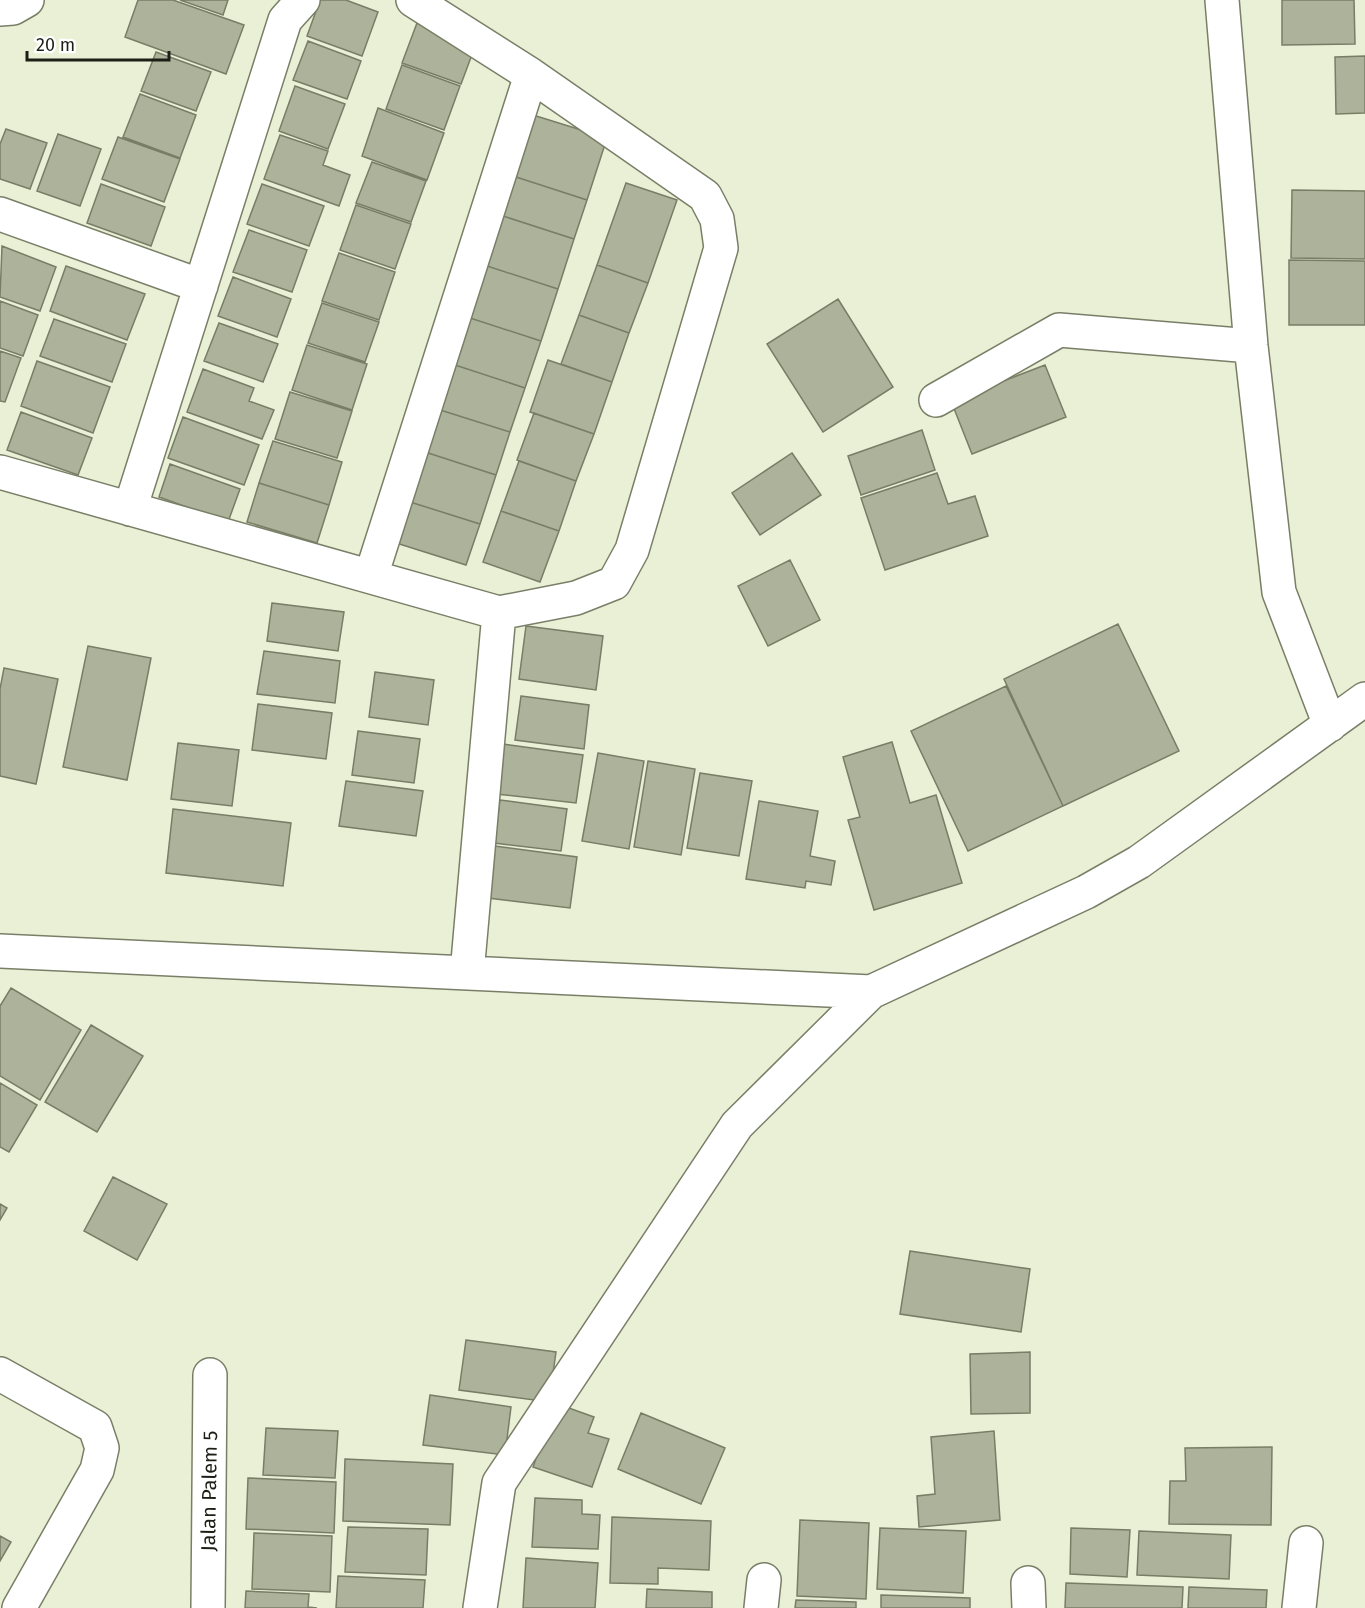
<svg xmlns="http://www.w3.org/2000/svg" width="1365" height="1608" viewBox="0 0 1365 1608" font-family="'Fira Sans',sans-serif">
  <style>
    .building { fill: #adb39a; stroke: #787d66; stroke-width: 1.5 }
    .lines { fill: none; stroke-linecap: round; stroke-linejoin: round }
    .minor-casing { stroke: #797f67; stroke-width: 36 }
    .minor { stroke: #fff; stroke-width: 33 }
    .labels { text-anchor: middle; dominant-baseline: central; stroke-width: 4.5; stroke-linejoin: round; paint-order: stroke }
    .street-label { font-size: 20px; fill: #1d1f16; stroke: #fff }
  </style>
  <rect width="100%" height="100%" fill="#eaf0d6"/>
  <!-- building -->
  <path class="building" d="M 138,0 L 173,0 L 244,25 L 226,74 L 125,37 Z
    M 180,0 L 228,0 L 223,15 Z
    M 320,0 L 346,0 L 378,12 L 362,56 L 307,36 Z
    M 1282,0 L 1354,0 L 1355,44 L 1282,45 Z
    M 417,23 L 476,44 L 461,84 L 402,63 Z
    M 308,41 L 361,61 L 347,99 L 293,80 Z
    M 156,52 L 211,72 L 196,111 L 141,91 Z
    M 1365,56 L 1365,113 L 1336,114 L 1335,57 Z
    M 402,65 L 460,86 L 444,130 L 386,109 Z
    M 295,86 L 345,104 L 328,149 L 279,131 Z
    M 140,94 L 196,115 L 180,158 L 123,137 Z
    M 378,108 L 444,133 L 427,180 L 362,156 Z
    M 533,115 L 607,138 L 587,200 L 513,176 Z
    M 6,129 L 47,143 L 30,189 L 0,179 L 0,144 Z
    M 58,134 L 101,149 L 80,206 L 37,191 Z
    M 280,135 L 328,151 L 323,165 L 350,175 L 339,206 L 264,179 Z
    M 118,137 L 180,159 L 164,202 L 102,179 Z
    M 372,162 L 426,181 L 411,222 L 356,203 Z
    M 513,176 L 587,200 L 574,239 L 500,215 Z
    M 626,183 L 677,200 L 648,283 L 597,265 Z
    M 101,184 L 165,207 L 151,246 L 87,223 Z
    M 262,184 L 324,206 L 309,246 L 247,224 Z
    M 1292,190 L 1365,191 L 1365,259 L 1291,258 Z
    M 356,205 L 411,224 L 395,269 L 340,250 Z
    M 500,215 L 574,239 L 558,289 L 484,265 Z
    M 249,230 L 307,250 L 292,292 L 233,272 Z
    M 2,246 L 56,267 L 40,311 L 0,297 Z
    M 339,253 L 395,272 L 379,320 L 322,301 Z
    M 1289,260 L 1365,261 L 1365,325 L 1289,325 Z
    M 484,265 L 558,289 L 541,341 L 467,317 Z
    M 597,265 L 648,283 L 629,333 L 579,315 Z
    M 66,266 L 145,294 L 127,340 L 50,311 Z
    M 233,277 L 291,299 L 277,337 L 218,316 Z
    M 838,299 L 893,387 L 823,432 L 767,344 Z
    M 0,301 L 38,315 L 23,356 L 0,348 Z
    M 322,303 L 379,322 L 365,362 L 308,343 Z
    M 579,315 L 629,333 L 612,382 L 561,364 Z
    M 467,317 L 541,341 L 525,388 L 452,364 Z
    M 54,319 L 126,344 L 112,382 L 40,356 Z
    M 219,323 L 278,344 L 263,382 L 204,361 Z
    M 307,345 L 367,364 L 352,410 L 292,390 Z
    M 0,351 L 21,358 L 5,402 L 0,401 Z
    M 548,360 L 612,382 L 594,434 L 530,412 Z
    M 37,361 L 110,387 L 93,433 L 21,406 Z
    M 452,364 L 525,388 L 510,432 L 437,409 Z
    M 1045,365 L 1066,417 L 972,454 L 951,401 Z
    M 203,369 L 254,388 L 249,401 L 274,410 L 262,439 L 187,412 Z
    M 290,392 L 352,411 L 337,458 L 275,439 Z
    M 437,409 L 510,432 L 496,475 L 422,451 Z
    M 21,412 L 92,438 L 78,475 L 7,450 Z
    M 534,413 L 594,434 L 576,481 L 517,460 Z
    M 183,417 L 259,445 L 244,485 L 168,458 Z
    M 922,430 L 935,470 L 861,495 L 848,456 Z
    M 273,441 L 342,462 L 329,505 L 259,483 Z
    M 422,451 L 496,475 L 480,524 L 407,501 Z
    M 792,453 L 821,495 L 760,535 L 732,493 Z
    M 519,461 L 576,481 L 559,531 L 501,511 Z
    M 170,464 L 240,489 L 228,522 L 159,497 Z
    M 937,473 L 948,504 L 975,496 L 988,536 L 885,570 L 861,498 Z
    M 259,483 L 329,505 L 317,543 L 247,522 Z
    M 407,501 L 480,524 L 466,565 L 393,542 Z
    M 501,511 L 559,531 L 540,582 L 483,562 Z
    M 790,560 L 820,620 L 768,646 L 738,586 Z
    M 272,603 L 344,612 L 338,651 L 267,641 Z
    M 1118,624 L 1179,751 L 1063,806 L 1004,679 Z
    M 526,626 L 603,636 L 596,690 L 519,679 Z
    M 88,646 L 151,658 L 127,780 L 63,767 Z
    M 264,651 L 340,661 L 335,703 L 257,694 Z
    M 4,668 L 58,679 L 36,784 L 0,776 L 0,689 Z
    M 375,672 L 434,680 L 428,725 L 369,717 Z
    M 1006,686 L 1063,806 L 968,851 L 911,731 Z
    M 521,696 L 589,705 L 584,749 L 515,740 Z
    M 258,704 L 332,713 L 326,759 L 252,750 Z
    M 358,731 L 420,739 L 414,783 L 352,775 Z
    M 892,742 L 910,803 L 936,795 L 962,883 L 874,910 L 848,820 L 860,817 L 843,757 Z
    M 178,743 L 239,750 L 232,806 L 171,799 Z
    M 503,744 L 583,755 L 576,803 L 496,794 Z
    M 598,753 L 644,761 L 629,849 L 582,841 Z
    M 648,761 L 695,769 L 681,855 L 634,847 Z
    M 700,773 L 752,781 L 739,856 L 687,848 Z
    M 346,781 L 423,791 L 416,836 L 339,826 Z
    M 500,800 L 567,809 L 561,851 L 494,843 Z
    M 759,801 L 818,811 L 810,856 L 835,861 L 831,885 L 806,881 L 805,888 L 746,879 Z
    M 173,809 L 291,823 L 283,886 L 166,873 Z
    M 487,845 L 577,857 L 570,908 L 480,897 Z
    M 11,988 L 81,1030 L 40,1100 L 0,1076 L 0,1006 Z
    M 91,1025 L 143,1056 L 97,1132 L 45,1102 Z
    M 0,1083 L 37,1105 L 9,1152 L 0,1147 Z
    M 113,1177 L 167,1204 L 137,1260 L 84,1231 Z
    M 0,1204 L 7,1208 L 0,1220 Z
    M 910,1251 L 1030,1269 L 1021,1332 L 900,1314 Z
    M 466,1340 L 556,1352 L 549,1402 L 459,1390 Z
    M 1030,1352 L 1030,1413 L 971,1414 L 970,1354 Z
    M 430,1395 L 511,1407 L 505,1455 L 423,1445 Z
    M 566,1407 L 594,1417 L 588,1433 L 609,1439 L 592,1487 L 533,1467 L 550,1420 L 560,1422 Z
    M 641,1413 L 725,1448 L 701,1504 L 618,1469 Z
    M 266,1428 L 338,1431 L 335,1478 L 263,1475 Z
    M 994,1431 L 1000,1520 L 919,1527 L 917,1496 L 935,1494 L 931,1437 Z
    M 1272,1447 L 1271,1525 L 1169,1524 L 1170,1481 L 1186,1481 L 1185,1448 Z
    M 345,1459 L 453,1464 L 450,1525 L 343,1521 Z
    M 248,1478 L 336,1482 L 334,1533 L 246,1529 Z
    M 535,1498 L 582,1500 L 582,1514 L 600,1515 L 598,1549 L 532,1547 Z
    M 612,1517 L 711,1521 L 709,1570 L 658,1568 L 658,1584 L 610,1583 Z
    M 800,1520 L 869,1523 L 866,1599 L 797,1596 Z
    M 348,1527 L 428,1529 L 426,1575 L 345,1572 Z
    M 880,1528 L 966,1531 L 963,1593 L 877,1589 Z
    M 1071,1528 L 1130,1530 L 1127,1577 L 1070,1574 Z
    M 1139,1531 L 1231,1535 L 1229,1579 L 1137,1575 Z
    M 254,1533 L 332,1536 L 330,1592 L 252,1589 Z
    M 0,1536 L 11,1542 L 0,1561 Z
    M 526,1558 L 598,1563 L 595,1608 L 523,1608 Z
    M 338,1576 L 425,1580 L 423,1608 L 336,1608 Z
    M 1066,1583 L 1183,1587 L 1182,1608 L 1065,1608 Z
    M 1189,1587 L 1267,1590 L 1266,1608 L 1188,1608 Z
    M 647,1589 L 712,1592 L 712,1608 L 646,1608 Z
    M 246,1591 L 309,1594 L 308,1607 L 317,1608 L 245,1608 Z
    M 881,1595 L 970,1598 L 970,1608 L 881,1608 Z
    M 796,1600 L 856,1602 L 856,1608 L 795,1608 Z"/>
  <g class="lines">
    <defs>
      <path id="minor" d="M 1222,0 L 1251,346 L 1279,592 L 1330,725
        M 0,9 L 13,8 L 27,0
        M 0,214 L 201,286
        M 936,400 L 1059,330 L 1251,346
        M 0,472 L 499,613 L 576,598 L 614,583 L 632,550 L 721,248 L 717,219 L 705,196 L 531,75 L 413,0
        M 130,509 L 285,20 L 303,0
        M 371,576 L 531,75
        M 0,951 L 871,992 L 1086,892 L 1139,862 L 1365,699
        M 467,973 L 499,613
        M 0,1374 L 95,1427 L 102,1448 L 97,1470 L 19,1608
        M 1028,1583 L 1029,1608
        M 208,1608 L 210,1375
        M 480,1608 L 499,1483 L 737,1125 L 871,992
        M 761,1608 L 764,1580
        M 1299,1608 L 1306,1543"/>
    </defs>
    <!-- minor casing -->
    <use href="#minor" class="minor-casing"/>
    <!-- minor -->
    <use href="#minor" class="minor"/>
  </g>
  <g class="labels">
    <!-- street labels -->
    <g class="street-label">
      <text transform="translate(209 1491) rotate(-89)">Jalan Palem 5</text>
    </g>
  </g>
  <!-- scale -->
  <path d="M27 51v9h142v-9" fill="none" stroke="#1d1f16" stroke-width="3"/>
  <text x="36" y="51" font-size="18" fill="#1d1f16" stroke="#ffffff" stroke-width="4.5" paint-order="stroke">20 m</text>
</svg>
